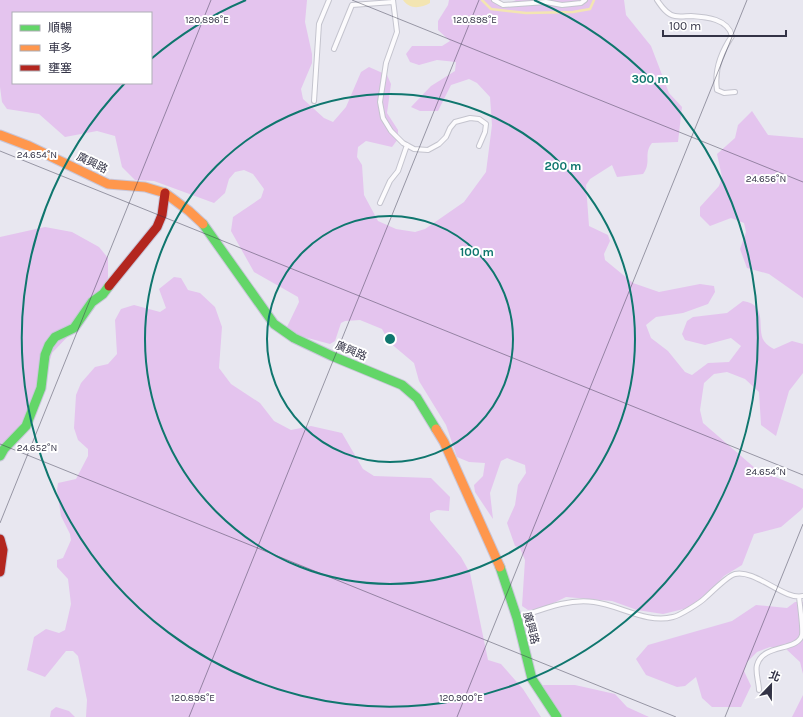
<svg xmlns="http://www.w3.org/2000/svg" width="803" height="717" viewBox="0 0 803 717" font-family="Karla,'Noto Sans TC',sans-serif">
  <style>
    .green { fill: #e4c4ee; fill-rule: evenodd }
    .water { fill: #f3e5b2 }
    .lines { fill: none; stroke-linecap: round; stroke-linejoin: round }
    .stream { stroke: #f3e5b2; stroke-width: 2.5 }
    .lane-casing { stroke: #c4c4ce; stroke-width: 6 }
    .fast-casing { stroke: #c8c6d9; stroke-width: 11 }
    .slow-casing { stroke: #c8c6d9; stroke-width: 11 }
    .jam-casing { stroke: #c8c6d9; stroke-width: 11 }
    .lane { stroke: #fcfbfd; stroke-width: 4 }
    .fast { stroke: #63d668; stroke-width: 9 }
    .slow { stroke: #ff974d; stroke-width: 9 }
    .jam { stroke: #b3261e; stroke-width: 9 }
    .ticks { fill: none; stroke: #333346; stroke-width: 1; stroke-opacity: 0.45 }
    .ring { fill: none; stroke: #0f766e; stroke-width: 2 }
    .labels { text-anchor: middle; dominant-baseline: central; stroke-width: 4; stroke-linejoin: round; paint-order: stroke }
    .street-label { font-size: 11px; fill: #333346; stroke: #fff }
    .ticks-label { font-size: 10px; text-anchor: middle; fill: #333346; stroke: #fff; stroke-width: 4; stroke-linejoin: round; paint-order: stroke }
    .centre { fill: #0f766e; stroke: #fff; stroke-width: 2 }
    .ring-label { font-size: 12px; text-anchor: middle; font-weight: bold; fill: #0f766e; stroke: #fff; stroke-width: 4; stroke-linejoin: round; paint-order: stroke }
  </style>
  <rect width="100%" height="100%" fill="#e8e7f0"/>
  <!-- green -->
  <path class="green" d="M 0,0 L 307,0 L 305,22 L 312,54 L 312,63 L 301,89 L 303,99 L 324,118 L 333,122 L 346,107 L 361,72 L 369,67 L 387,75 L 391,84 L 387,113 L 398,130 L 398,139 L 392,147 L 366,141 L 358,147 L 357,157 L 362,165 L 364,195 L 378,221 L 396,229 L 415,232 L 425,229 L 464,202 L 486,172 L 492,125 L 490,97 L 477,83 L 469,79 L 451,85 L 438,111 L 420,111 L 411,107 L 431,86 L 455,71 L 456,62 L 437,60 L 419,65 L 410,62 L 406,54 L 412,46 L 442,46 L 450,41 L 438,30 L 438,21 L 448,5 L 449,0 L 493,0 L 506,5 L 516,0 L 624,0 L 626,15 L 651,46 L 669,93 L 682,107 L 678,142 L 652,143 C 643,154 652,162 643,174 L 617,177 L 612,165 L 590,179 L 586,185 L 589,226 L 608,235 L 610,241 L 604,254 L 605,260 L 633,283 L 659,292 L 700,284 L 714,286 L 715,292 L 708,304 L 683,313 L 656,317 L 646,325 L 651,338 L 668,351 L 685,372 L 692,375 L 708,363 L 729,362 L 741,346 L 731,338 L 705,345 L 685,340 L 682,334 L 687,321 L 693,317 L 727,313 L 743,301 C 769,305 756,328 764,341 C 767,345 770,347 774,349 L 792,341 L 803,344 L 803,373 L 789,391 L 776,436 L 761,425 L 759,392 L 745,379 L 727,372 L 714,374 L 704,383 L 700,410 L 703,423 L 756,469 L 795,485 L 803,489 L 803,507 L 801,510 L 781,527 L 754,534 L 742,565 L 724,576 L 696,606 L 663,614 L 637,610 L 612,601 L 566,597 L 541,609 L 528,610 L 522,606 L 525,560 L 520,548 L 515,546 L 507,523 L 515,505 L 518,485 L 526,473 L 525,465 L 507,458 L 501,461 L 490,493 L 493,519 L 475,492 L 474,485 L 483,476 L 485,463 L 469,462 L 457,457 L 446,425 L 419,381 L 414,363 L 389,342 L 382,329 L 360,320 L 345,321 L 341,323 L 335,341 L 330,344 L 289,333 L 286,329 L 299,302 L 298,297 L 254,272 L 231,231 L 233,217 L 261,198 L 264,189 L 253,174 L 244,170 L 235,172 L 229,179 L 225,193 L 214,203 L 154,181 L 135,180 L 122,167 L 115,136 L 97,131 L 65,137 L 39,114 L 7,109 L 2,102 L 0,87 ZM 13,13 L 151,13 L 151,83 L 13,83 Z
    M 752,111 L 768,135 L 803,138 L 803,298 L 769,274 L 747,268 L 740,249 L 746,232 L 744,223 L 731,218 L 710,226 L 700,216 L 700,207 L 719,186 L 722,177 L 717,154 L 735,138 L 738,125 Z
    M 45,227 L 72,232 L 99,247 L 108,258 L 108,278 L 94,309 L 52,353 L 33,415 L 0,454 L 0,237 Z
    M 174,277 L 181,278 L 188,290 L 200,293 L 215,307 L 222,327 L 219,368 L 231,384 L 260,403 L 274,421 L 291,430 L 311,426 L 342,433 L 363,469 L 374,476 L 431,478 L 450,497 L 449,511 L 437,510 L 430,513 L 430,520 L 461,557 L 470,573 L 488,660 L 501,664 L 523,689 L 541,717 L 86,717 L 87,700 L 78,656 L 73,651 L 66,651 L 45,677 L 27,670 L 34,637 L 46,629 L 59,633 L 65,630 L 71,604 L 68,579 L 57,567 L 57,560 L 63,558 L 71,540 L 70,534 L 61,516 L 57,490 L 58,483 L 76,479 L 88,456 L 88,449 L 78,440 L 74,428 L 76,395 L 81,383 L 95,367 L 108,364 L 117,354 L 115,320 L 121,309 L 134,305 L 160,312 L 166,308 L 159,289 Z
    M 795,602 L 803,602 L 803,674 L 800,662 L 786,649 L 770,647 L 757,652 L 747,662 L 744,671 L 751,686 L 741,707 L 712,707 L 702,698 L 696,677 L 685,686 L 677,687 L 646,675 L 636,659 L 648,645 L 732,621 L 756,605 L 787,608 Z
    M 543,685 L 575,685 L 615,694 L 627,707 L 649,717 L 561,717 L 546,698 Z
    M 803,695 L 803,717 L 792,717 Z
    M 56,707 L 69,711 L 75,717 L 50,717 L 51,711 Z"/>
  <!-- water -->
  <path class="water" d="M 403,0 L 430,0 L 430,3 C 421,8 410,10 403,0 Z"/>
  <g class="lines">
    <!-- stream -->
    <path class="stream" d="M 482,0 L 491,9 L 526,13 L 573,12 L 590,9 L 594,0"/>
    <defs>
      <path id="lane" d="M 393,0 L 397,32 L 386,63 L 380,102 L 383,118 L 391,131 L 403,143 L 414,149 L 428,150 L 439,144 L 446,137 L 450,128 L 455,122 L 470,118 L 479,119 L 486,124 L 485,132 L 479,146
        M 494,0 L 503,5 L 546,2 L 562,5 L 581,3 L 585,0
        M 657,0 C 661,6 667,15 675,16 C 680,17 686,16 691,16 C 707,17 728,19 732,36 C 721,52 714,70 717,90 L 724,93 L 735,92
        M 334,49 L 352,5 L 393,2
        M 314,101 L 319,24 L 329,0
        M 380,203 L 390,181 L 398,171 L 407,145
        M 517,618 C 541,610 568,598 594,602 C 619,605 647,624 673,617 C 679,616 700,603 705,598 C 712,592 727,576 735,574 C 755,569 785,601 803,596
        M 759,690 C 759,683 755,672 757,665 C 763,643 797,652 802,635 C 803,629 800,605 799,597"/>
      <path id="fast" d="M 203,224 L 274,324 L 294,338 L 332,356 L 402,385 L 417,398 L 436,429
        M 0,456 L 4,449 L 26,426 L 41,388 L 45,355 L 49,345 L 55,337 L 74,328 L 92,302 L 103,294 L 109,286
        M 500,567 L 517,618 L 532,679 L 557,717"/>
      <path id="slow" d="M 0,135 L 29,146 L 108,184 L 145,187 L 165,193 L 189,211 L 203,224
        M 436,429 L 444,442 L 500,567"/>
      <path id="jam" d="M 109,286 L 157,227 L 162,215 L 165,193
        M 0,539 L 3,550 L 0,572"/>
    </defs>
    <!-- lane casing -->
    <use href="#lane" class="lane-casing"/>
    <!-- fast casing -->
    <use href="#fast" class="fast-casing"/>
    <!-- slow casing -->
    <use href="#slow" class="slow-casing"/>
    <!-- jam casing -->
    <use href="#jam" class="jam-casing"/>
    <!-- lane -->
    <use href="#lane" class="lane"/>
    <!-- fast -->
    <use href="#fast" class="fast"/>
    <!-- slow -->
    <use href="#slow" class="slow"/>
    <!-- jam -->
    <use href="#jam" class="jam"/>
  </g>
  <!-- ticks -->
  <path class="ticks" d="M 352,0 L 803,182M 0,151 L 803,475M 0,444 L 676,717M 0,523 L 211,0M 189,717 L 479,0M 457,717 L 747,0M 725,717 L 803,524"/>
  <!-- distance rings -->
  <g class="ring">
    <circle cx="390" cy="339" r="123"/>
    <circle cx="390" cy="339" r="245"/>
    <path d="M151 59A368 368 0 0 1 246 0M534 0A368 368 0 1 1 125 83"/>
  </g>
  <g class="labels">
    <!-- street labels -->
    <g class="street-label">
      <text transform="translate(92 163) rotate(26)">廣興路</text>
      <text transform="translate(351 351) rotate(23)">廣興路</text>
      <text transform="translate(531 628) rotate(75)">廣興路</text>
    </g>
  </g>
  <g class="ticks-label">
    <text x="207" y="23">120.896°E</text>
    <text x="475" y="23">120.898°E</text>
    <text x="37" y="158">24.654°N</text>
    <text x="766" y="182">24.656°N</text>
    <text x="37" y="451">24.652°N</text>
    <text x="766" y="475">24.654°N</text>
    <text x="193" y="701">120.898°E</text>
    <text x="461" y="701">120.900°E</text>
  </g>
  <circle cx="390" cy="339" r="6" class="centre"/>
  <g class="ring-label">
    <text x="650" y="83">300 m</text>
    <text x="563" y="170">200 m</text>
    <text x="477" y="256">100 m</text>
  </g>
  <!-- legend -->
  <rect x="12" y="12" width="140" height="72" fill="#ffffff" stroke="#adadb5"/>
  <rect x="20" y="25" width="20" height="6" fill="#63d668" stroke="#adadb5"/>
  <text x="48" y="32" font-size="12" fill="#333346">順暢</text>
  <rect x="20" y="45" width="20" height="6" fill="#ff974d" stroke="#adadb5"/>
  <text x="48" y="52" font-size="12" fill="#333346">車多</text>
  <rect x="20" y="65" width="20" height="6" fill="#b3261e" stroke="#adadb5"/>
  <text x="48" y="72" font-size="12" fill="#333346">壅塞</text>
  <!-- north arrow -->
  <g transform="translate(771 685) rotate(22)" stroke="#ffffff" stroke-width="3" paint-order="stroke">
  <path d="M0-3L7 15L0 10L-7 15Z" fill="#333346"/>
  <text y="-6" font-size="11" font-weight="bold" text-anchor="middle" fill="#333346">北</text>
  </g>
  <!-- scale -->
  <path d="M663 30v6h123v-6" fill="none" stroke="#333346" stroke-width="2"/>
  <text x="669" y="30" font-size="12" fill="#333346" stroke="#ffffff" stroke-width="3" paint-order="stroke">100 m</text>
</svg>
